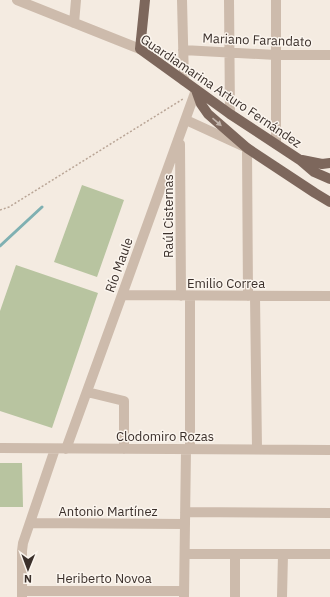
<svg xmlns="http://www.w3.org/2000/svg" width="330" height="597" viewBox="0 0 330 597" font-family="'IBM Plex Sans',sans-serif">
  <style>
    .green { fill: #b8c4a0 }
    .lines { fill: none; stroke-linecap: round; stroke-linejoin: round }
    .stream { stroke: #7fb0b2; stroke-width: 3 }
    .path { stroke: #b9a596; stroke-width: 1.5; stroke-dasharray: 2 2; stroke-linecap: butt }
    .minor { stroke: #cdbbac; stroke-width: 10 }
    .major { stroke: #7d675c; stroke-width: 10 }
    .oneway { fill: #c2b5ac }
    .labels { text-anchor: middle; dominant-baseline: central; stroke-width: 3; stroke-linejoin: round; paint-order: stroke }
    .street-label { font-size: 13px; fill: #3b302b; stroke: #fbf5ee }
  </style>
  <rect width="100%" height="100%" fill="#f4ebe1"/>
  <!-- green -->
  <path class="green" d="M 82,185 L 124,200 L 97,277 L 54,262 Z
    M 16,265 L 98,293 L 52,428 L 0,411 L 0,311 Z
    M 0,463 L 22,463 L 23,507 L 0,507 Z"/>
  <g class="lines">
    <!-- stream -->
    <path class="stream" d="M 0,246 L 42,207"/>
    <!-- path -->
    <path class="path" d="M 0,210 L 9,207 L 183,99"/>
    <!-- minor -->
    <path class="minor" d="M 17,0 L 140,49
      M 182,0 L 184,81
      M 229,0 L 230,114
      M 276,0 L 276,144
      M 74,23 L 76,0
      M 183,50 L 276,55 L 330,55
      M 186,120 L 247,148 L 248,296
      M 180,144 L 181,296
      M 122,295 L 330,296
      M 190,296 L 190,449
      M 255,296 L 257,449
      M 87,392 L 124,401 L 124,449
      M 0,448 L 330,450
      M 66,449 L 122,295 L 196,90
      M 185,512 L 330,513
      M 30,523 L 185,524
      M 185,554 L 330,554
      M 23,591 L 184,591
      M 22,597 L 22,551 L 23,543 L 55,449
      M 184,597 L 186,449
      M 235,597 L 235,554
      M 282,597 L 283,554"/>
    <!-- major -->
    <path class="major" d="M 145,0 L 140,49 L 230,114 L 300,160 L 314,172 L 330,179
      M 196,90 L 201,104 L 208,114 L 247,148 L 315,193 L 330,202
      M 302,160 L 322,164 L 330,163"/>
  </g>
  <!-- one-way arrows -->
  <defs><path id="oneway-solid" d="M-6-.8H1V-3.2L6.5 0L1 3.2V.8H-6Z"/></defs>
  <use class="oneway" href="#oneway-solid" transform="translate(217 122) rotate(41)"/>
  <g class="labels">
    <!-- street labels -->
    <g class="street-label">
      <text transform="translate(257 40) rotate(2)">Mariano Farandato</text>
      <text transform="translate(221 91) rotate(34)">Guardiamarina Arturo Fernández</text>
      <text transform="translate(168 216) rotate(-90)">Raúl Cisternas</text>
      <text transform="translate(119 265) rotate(-70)">Río Maule</text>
      <text x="226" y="283">Emilio Correa</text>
      <text x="165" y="436">Clodomiro Rozas</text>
      <text x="108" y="511">Antonio Martínez</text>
      <text x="104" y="578">Heriberto Novoa</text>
    </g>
  </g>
  <!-- north arrow -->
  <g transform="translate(28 569) rotate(181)" stroke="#fbf5ee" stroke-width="3" paint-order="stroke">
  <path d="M0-3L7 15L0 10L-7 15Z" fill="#3b302b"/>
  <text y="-6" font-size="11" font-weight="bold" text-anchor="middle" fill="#3b302b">N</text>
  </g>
</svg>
